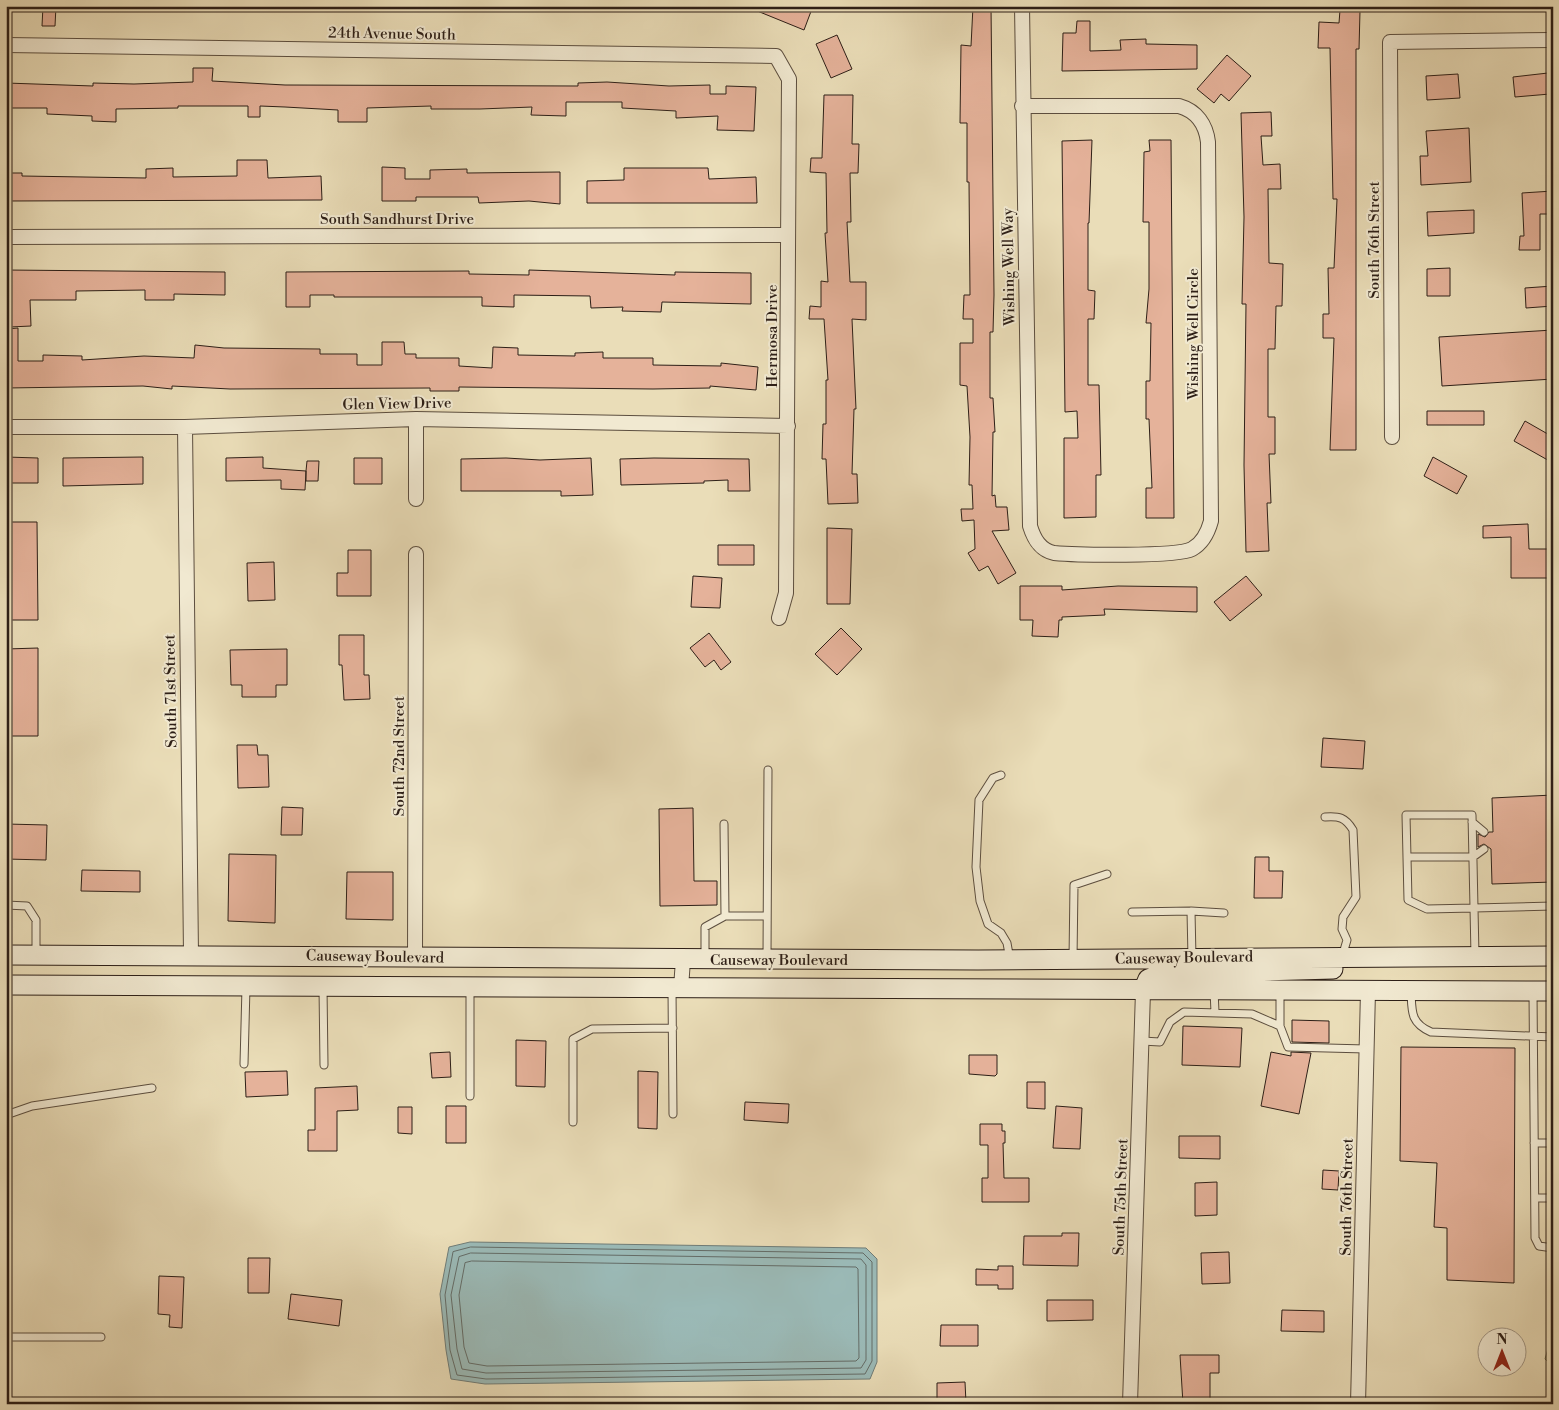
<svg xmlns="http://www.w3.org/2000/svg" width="1559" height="1410" viewBox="0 0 1559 1410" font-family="'Libre Bodoni',serif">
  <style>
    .green { fill: #bbc08c; stroke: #747052 }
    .water { fill: #9bbab7; stroke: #6f7c77 }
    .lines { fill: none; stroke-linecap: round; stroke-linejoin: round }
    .shore { stroke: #646c67; stroke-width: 1 }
    .building { fill: #e5b29a; stroke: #2d1f17 }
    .service-casing { stroke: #5c4e3f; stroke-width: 9 }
    .minor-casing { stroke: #5c4e3f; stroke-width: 16 }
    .secondary-casing { stroke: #2d1f17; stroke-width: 21 }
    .service { stroke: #f1e9d1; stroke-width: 7 }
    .minor { stroke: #f1e9d1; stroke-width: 14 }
    .secondary { stroke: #f1e9d1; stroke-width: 19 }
    .labels { text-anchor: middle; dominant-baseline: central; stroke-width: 4; stroke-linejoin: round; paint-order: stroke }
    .street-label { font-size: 15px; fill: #2d1f17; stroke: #f1e9d1 }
  </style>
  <rect width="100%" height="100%" fill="#eaddb8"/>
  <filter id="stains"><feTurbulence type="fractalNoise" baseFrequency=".004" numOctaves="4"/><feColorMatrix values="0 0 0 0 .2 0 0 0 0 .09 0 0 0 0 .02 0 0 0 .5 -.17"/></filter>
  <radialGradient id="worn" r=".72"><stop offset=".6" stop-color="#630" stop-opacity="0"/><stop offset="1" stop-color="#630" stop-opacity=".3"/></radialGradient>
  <!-- green -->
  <path class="green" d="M 1553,1341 L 1553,1367 L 1545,1359 L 1549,1345 Z"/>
  <!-- water -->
  <path class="water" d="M 470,1242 L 866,1248 L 877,1259 L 877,1362 L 870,1379 L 485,1384 L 451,1379 L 446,1350 L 440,1294 L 449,1247 Z"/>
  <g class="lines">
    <!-- shore -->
    <path class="shore" d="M 471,1247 L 863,1253 L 872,1262 L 872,1361 L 865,1374 L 486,1379 L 457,1375 L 450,1350 L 445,1295 L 453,1252 Z
      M 471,1253 L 861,1259 L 866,1265 L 866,1360 L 861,1368 L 486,1373 L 462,1369 L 457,1349 L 451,1295 L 459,1257 Z
      M 472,1261 L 856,1267 L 858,1269 L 859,1358 L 856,1361 L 487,1366 L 469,1363 L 464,1347 L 459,1295 L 465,1263 Z"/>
  </g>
  <!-- building -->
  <path class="building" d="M 43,6 L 56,6 L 55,26 L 42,26 Z
    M 745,6 L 813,6 L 804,30 Z
    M 973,6 L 991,6 L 994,295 L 993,332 L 990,332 L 990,398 L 993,398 L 995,432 L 993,432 L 992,496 L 995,495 L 996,507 L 1007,507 L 1009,530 L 992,531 L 1016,573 L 998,584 L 988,566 L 979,571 L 968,553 L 975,549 L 974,520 L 962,521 L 961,509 L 973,509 L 972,485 L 969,485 L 970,437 L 967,386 L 960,385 L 960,343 L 973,343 L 973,319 L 963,319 L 964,295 L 970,295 L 969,182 L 967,182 L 967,123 L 960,123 L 961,45 L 971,46 Z
    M 1340,10 L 1360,11 L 1359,49 L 1356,49 L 1356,450 L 1330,450 L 1334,338 L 1323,338 L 1323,314 L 1329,314 L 1328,268 L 1334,268 L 1337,199 L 1333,199 L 1330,48 L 1318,48 L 1319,22 L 1339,23 Z
    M 1077,21 L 1090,21 L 1090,51 L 1121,50 L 1120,40 L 1146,39 L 1146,44 L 1197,45 L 1197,69 L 1062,71 L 1063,33 L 1076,33 Z
    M 837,35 L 852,69 L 831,78 L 816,44 Z
    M 1227,55 L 1251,76 L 1229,101 L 1221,94 L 1214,103 L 1197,89 Z
    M 193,68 L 213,68 L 212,81 L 285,85 L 578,86 L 578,83 L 607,82 L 669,86 L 710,85 L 710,94 L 726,94 L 726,86 L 756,87 L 754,131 L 717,130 L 718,116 L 676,118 L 676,111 L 622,108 L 622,102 L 566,102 L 566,116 L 531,115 L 532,107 L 480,109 L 431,109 L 431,106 L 367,108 L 367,122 L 338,122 L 338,110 L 285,107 L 260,106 L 260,117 L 248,117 L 248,106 L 178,106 L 178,108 L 116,109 L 116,122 L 92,121 L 92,116 L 47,114 L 47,108 L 6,108 L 6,83 L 93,86 L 93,83 L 134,84 L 193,82 Z
    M 1548,73 L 1550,94 L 1515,97 L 1513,77 Z
    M 1458,74 L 1460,98 L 1427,100 L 1426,76 Z
    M 824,95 L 853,95 L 852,144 L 859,144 L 858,173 L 850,173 L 851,222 L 847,222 L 850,282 L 866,282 L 866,320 L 852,319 L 856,409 L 854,409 L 852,474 L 857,474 L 858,503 L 828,504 L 826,459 L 822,459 L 823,424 L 826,424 L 826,380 L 828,380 L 824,319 L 809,319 L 810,306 L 821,307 L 821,281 L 828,282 L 825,233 L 827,233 L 826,173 L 810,172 L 811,158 L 822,158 Z
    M 1271,112 L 1272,136 L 1261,136 L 1263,165 L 1280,164 L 1281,189 L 1268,189 L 1269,263 L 1283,264 L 1282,306 L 1276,306 L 1275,349 L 1268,349 L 1268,417 L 1275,417 L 1275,454 L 1269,454 L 1271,503 L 1267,503 L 1269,551 L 1246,552 L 1244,465 L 1246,304 L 1242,304 L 1244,217 L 1241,113 Z
    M 1469,128 L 1471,182 L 1421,185 L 1420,156 L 1428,156 L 1426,131 Z
    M 1092,140 L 1089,223 L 1088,223 L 1088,290 L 1095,291 L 1094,319 L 1088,319 L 1088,385 L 1099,385 L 1101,475 L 1096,475 L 1096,517 L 1064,518 L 1064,438 L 1078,438 L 1077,411 L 1065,412 L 1062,141 Z
    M 1149,140 L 1171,140 L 1174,518 L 1146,518 L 1146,488 L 1152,488 L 1149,419 L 1146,419 L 1146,381 L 1150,381 L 1151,323 L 1146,323 L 1149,289 L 1149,222 L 1143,222 L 1144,152 L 1150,151 Z
    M 237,160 L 267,160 L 268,178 L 321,176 L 322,200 L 6,201 L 6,173 L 22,173 L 22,176 L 146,178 L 146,169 L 173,168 L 173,177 L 237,176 Z
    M 382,167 L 405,168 L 405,179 L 430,179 L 430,170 L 467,169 L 467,173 L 560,172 L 560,204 L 529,201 L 479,203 L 478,197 L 416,197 L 416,201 L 382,201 Z
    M 624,168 L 708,168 L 709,179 L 756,177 L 757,203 L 587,203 L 587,181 L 624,180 Z
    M 1553,191 L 1553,214 L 1540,214 L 1540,250 L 1519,250 L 1520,236 L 1524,236 L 1522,193 Z
    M 1474,210 L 1474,233 L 1428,236 L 1427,212 Z
    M 1450,268 L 1450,296 L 1427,296 L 1427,269 Z
    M 6,270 L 225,272 L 225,295 L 174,294 L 174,300 L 145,300 L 145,290 L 76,291 L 76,300 L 30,300 L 31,326 L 10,327 Z
    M 529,270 L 675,275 L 675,272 L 751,273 L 751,304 L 662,302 L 661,312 L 622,311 L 623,307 L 591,308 L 590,296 L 514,295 L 514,307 L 482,306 L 482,297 L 334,297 L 334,295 L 310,295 L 310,307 L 286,307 L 286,272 L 469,271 L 469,274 L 529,275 Z
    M 1553,286 L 1553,306 L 1526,308 L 1525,288 Z
    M 18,328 L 18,361 L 43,361 L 43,355 L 82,356 L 82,360 L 144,356 L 194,358 L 195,345 L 224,348 L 320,349 L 320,354 L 357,354 L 357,365 L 382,365 L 382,342 L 404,342 L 405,354 L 416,354 L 416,358 L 459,358 L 459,366 L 492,368 L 493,347 L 518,348 L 518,355 L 575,356 L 575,353 L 603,352 L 603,358 L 653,358 L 653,365 L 721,366 L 721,363 L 758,367 L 756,390 L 710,386 L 710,388 L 653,389 L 459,387 L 459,391 L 430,391 L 430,388 L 230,389 L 172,386 L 172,389 L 143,386 L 6,388 L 6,329 Z
    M 1553,330 L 1553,379 L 1442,386 L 1439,337 Z
    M 1427,411 L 1484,411 L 1484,425 L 1427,425 Z
    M 1525,421 L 1553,437 L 1553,463 L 1514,441 Z
    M 6,457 L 38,458 L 38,483 L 6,483 Z
    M 143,457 L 143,484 L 63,486 L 63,458 Z
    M 263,457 L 263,468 L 306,471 L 307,461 L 319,461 L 318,481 L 306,481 L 306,471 L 305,490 L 281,489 L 281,480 L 226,481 L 226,458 Z
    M 1433,457 L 1467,476 L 1457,494 L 1424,476 Z
    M 354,458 L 382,458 L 382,484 L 354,484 Z
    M 506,458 L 540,460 L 591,458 L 593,495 L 561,496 L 561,491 L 461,491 L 461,459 Z
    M 654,458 L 749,459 L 750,491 L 728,491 L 728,480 L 704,481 L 704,483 L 621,485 L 620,459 Z
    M 6,522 L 37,522 L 38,620 L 6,620 Z
    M 1528,524 L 1529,549 L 1553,549 L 1553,578 L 1511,578 L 1511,537 L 1483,538 L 1483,526 Z
    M 827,528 L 852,529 L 850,604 L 827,604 Z
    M 718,545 L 754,545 L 754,565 L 718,565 Z
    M 348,550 L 371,550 L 371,596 L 337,596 L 337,573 L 348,573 Z
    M 274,562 L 275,600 L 248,601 L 247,563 Z
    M 693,576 L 722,578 L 720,608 L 691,607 Z
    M 1246,576 L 1262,595 L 1230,621 L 1214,602 Z
    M 1020,586 L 1062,586 L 1062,590 L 1118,586 L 1197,587 L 1197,612 L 1104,609 L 1105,615 L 1062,617 L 1062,620 L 1059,620 L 1058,637 L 1032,636 L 1033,620 L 1020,620 Z
    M 841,628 L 862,649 L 837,675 L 815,654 Z
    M 709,633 L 731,662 L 721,670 L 714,660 L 705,667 L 690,648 Z
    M 339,635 L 364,635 L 364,675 L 369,675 L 370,699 L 344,700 L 342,665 L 339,665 Z
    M 38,648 L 38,736 L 6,736 L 6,649 Z
    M 287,649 L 287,685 L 276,685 L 276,697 L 242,697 L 242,685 L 231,685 L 230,650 Z
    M 1323,738 L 1365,741 L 1363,769 L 1321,767 Z
    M 237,745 L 257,745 L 258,755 L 268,755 L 269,787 L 238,788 Z
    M 1553,795 L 1553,882 L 1492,884 L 1491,849 L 1484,844 L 1478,847 L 1478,834 L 1485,837 L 1489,832 L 1493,832 L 1492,798 Z
    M 282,807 L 303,808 L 302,835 L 281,835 Z
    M 693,808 L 694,881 L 717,881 L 717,905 L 660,906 L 659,809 Z
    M 6,824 L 47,825 L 46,860 L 6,859 Z
    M 229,854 L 276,855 L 275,923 L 228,921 Z
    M 1255,857 L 1269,857 L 1269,871 L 1283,871 L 1282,898 L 1254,898 Z
    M 82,870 L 140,871 L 140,892 L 81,891 Z
    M 347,872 L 393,872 L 393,920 L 346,919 Z
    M 1292,1020 L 1329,1021 L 1329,1043 L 1292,1042 Z
    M 1183,1026 L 1242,1028 L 1240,1067 L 1182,1065 Z
    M 516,1040 L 546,1041 L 545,1087 L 516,1086 Z
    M 1401,1047 L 1515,1048 L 1514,1283 L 1447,1280 L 1447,1228 L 1434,1227 L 1437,1163 L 1400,1161 Z
    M 450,1052 L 451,1077 L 432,1078 L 430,1053 Z
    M 1271,1052 L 1291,1056 L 1291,1052 L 1311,1053 L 1299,1114 L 1261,1106 Z
    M 969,1055 L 997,1055 L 997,1074 L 995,1076 L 969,1074 Z
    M 287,1071 L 288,1095 L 246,1097 L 245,1072 Z
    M 638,1071 L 658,1072 L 657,1129 L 638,1128 Z
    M 1027,1082 L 1045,1082 L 1045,1109 L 1027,1108 Z
    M 357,1086 L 358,1110 L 337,1111 L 337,1151 L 308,1151 L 308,1130 L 315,1130 L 315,1088 Z
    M 745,1102 L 789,1104 L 788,1123 L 744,1120 Z
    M 446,1106 L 466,1106 L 466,1143 L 446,1143 Z
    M 1056,1106 L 1082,1108 L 1080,1149 L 1053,1148 Z
    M 398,1107 L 412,1107 L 412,1134 L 398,1133 Z
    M 980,1124 L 1002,1124 L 1002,1131 L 1005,1131 L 1005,1143 L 1003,1143 L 1004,1178 L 1029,1178 L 1029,1202 L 982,1202 L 982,1178 L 988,1178 L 988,1145 L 980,1145 Z
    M 1179,1136 L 1220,1136 L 1220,1159 L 1179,1158 Z
    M 1323,1170 L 1339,1171 L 1338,1190 L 1322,1189 Z
    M 1217,1182 L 1217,1215 L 1195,1216 L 1195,1183 Z
    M 1062,1233 L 1079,1233 L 1078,1266 L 1023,1265 L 1024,1236 L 1062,1236 Z
    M 1229,1252 L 1230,1283 L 1202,1284 L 1201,1253 Z
    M 248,1258 L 270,1258 L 269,1293 L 248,1293 Z
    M 998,1266 L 1013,1266 L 1013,1289 L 998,1289 L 998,1285 L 976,1285 L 976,1269 L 998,1270 Z
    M 159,1276 L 184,1277 L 182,1328 L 169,1327 L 170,1315 L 158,1314 Z
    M 291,1294 L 342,1300 L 339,1326 L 288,1319 Z
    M 1047,1300 L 1093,1300 L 1093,1320 L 1047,1321 Z
    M 1282,1310 L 1324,1311 L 1324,1332 L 1281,1331 Z
    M 941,1325 L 978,1325 L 978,1346 L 940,1346 Z
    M 1180,1355 L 1219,1355 L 1219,1373 L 1210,1373 L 1210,1404 L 1183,1404 Z
    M 965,1382 L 966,1403 L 937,1403 L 937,1383 Z"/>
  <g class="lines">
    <defs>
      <path id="service" d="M 1001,775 L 993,778 L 979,800 L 976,867 L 980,901 L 988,924 L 1001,933 L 1007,943 L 1010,960
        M 1406,815 L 1472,815 L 1474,908 L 1427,909 L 1408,900 Z
        M 1325,817 C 1339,816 1345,817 1353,830 L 1356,897 L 1343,917 L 1342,929 L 1347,940 L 1342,957
        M 1472,822 L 1484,832
        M 724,824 L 725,916 L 767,916
        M 1407,857 L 1473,857 L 1484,849
        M 6,905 L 27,906 L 36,920 L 36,954
        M 1191,911 L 1224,913
        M 1132,912 L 1191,911 L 1192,958
        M 1475,956 L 1474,908 L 1553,906
        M 705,957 L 705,927 L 725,916
        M 767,957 L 768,770
        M 1073,959 L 1074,885 L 1107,874
        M 323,987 L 324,1065
        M 470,987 L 470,1096
        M 672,988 L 673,1114
        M 1214,991 L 1215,1012
        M 1280,991 L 1280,1026
        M 1411,991 C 1412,1011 1410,1023 1431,1032 L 1553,1037
        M 1533,991 L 1535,1238 L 1539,1246 L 1553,1248
        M 1142,1041 L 1160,1042 L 1170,1022 L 1184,1012 L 1252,1014 L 1280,1026 L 1288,1047 L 1366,1049
        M 244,1064 L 246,987
        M 6,1115 L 32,1106 L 152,1088
        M 573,1122 L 573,1039 L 592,1029 L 673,1028
        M 1534,1143 L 1553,1143
        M 1535,1198 L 1553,1198
        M 6,1337 L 101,1337"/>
      <path id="minor" d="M 1022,6 L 1030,526 C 1034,539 1040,550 1054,553 C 1076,555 1177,557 1192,549 C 1203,543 1208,532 1211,521 L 1208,142 C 1206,125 1197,111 1179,106 L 1022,106
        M 6,45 L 776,56 L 789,79 L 786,593 L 779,618
        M 6,237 L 788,235
        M 6,427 L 185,427 L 416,419 L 788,426
        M 185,427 L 191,954
        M 1392,437 L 1390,42 L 1553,40
        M 416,499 L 416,419
        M 415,958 L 416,554
        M 681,988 L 683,960
        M 1130,1404 L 1143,991
        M 1358,1404 L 1368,991"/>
      <path id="secondary" d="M 6,955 L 978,960 L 1553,956
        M 6,985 L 1553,991
        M 1143,991 L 1148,979 L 1161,974 L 1333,969"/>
    </defs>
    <!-- service casing -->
    <use href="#service" class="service-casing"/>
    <!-- minor casing -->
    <use href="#minor" class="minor-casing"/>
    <!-- secondary casing -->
    <use href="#secondary" class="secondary-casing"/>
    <!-- service -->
    <use href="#service" class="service"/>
    <!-- minor -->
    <use href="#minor" class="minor"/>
    <!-- secondary -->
    <use href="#secondary" class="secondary"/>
  </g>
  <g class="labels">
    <!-- street labels -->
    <g class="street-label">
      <text transform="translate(392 34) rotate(1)">24th Avenue South</text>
      <text x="397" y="219">South Sandhurst Drive</text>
      <text transform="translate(1374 240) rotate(-90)">South 76th Street</text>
      <text transform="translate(1009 267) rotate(-91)">Wishing Well Way</text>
      <text transform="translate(1193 334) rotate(-90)">Wishing Well Circle</text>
      <text transform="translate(772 336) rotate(-90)">Hermosa Drive</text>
      <text transform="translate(397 404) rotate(-1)">Glen View Drive</text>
      <text transform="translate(171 691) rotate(-91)">South 71st Street</text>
      <text transform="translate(399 756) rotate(-90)">South 72nd Street</text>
      <text transform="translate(375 957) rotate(1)">Causeway Boulevard</text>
      <text transform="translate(1184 958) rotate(-1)">Causeway Boulevard</text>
      <text x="779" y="960">Causeway Boulevard</text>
      <text transform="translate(1121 1197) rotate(-88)">South 75th Street</text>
      <text transform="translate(1347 1197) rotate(-89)">South 76th Street</text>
    </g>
  </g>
  <!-- margin -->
  <rect width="1559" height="1410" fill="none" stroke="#eaddb8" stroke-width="25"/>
  <rect x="8" y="8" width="1544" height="1395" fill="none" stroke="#2d1f17" stroke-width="2.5"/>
  <rect x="12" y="12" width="1534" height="1385" fill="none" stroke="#2d1f17"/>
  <!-- north arrow -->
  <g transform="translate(1502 1352)"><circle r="24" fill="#f1e9d1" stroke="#a39887"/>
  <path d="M0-4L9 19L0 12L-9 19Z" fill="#8f2418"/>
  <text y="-8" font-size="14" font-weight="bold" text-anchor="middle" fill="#2d1f17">N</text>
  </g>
  <rect width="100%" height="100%" filter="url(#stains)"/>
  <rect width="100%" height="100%" fill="url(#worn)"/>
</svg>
